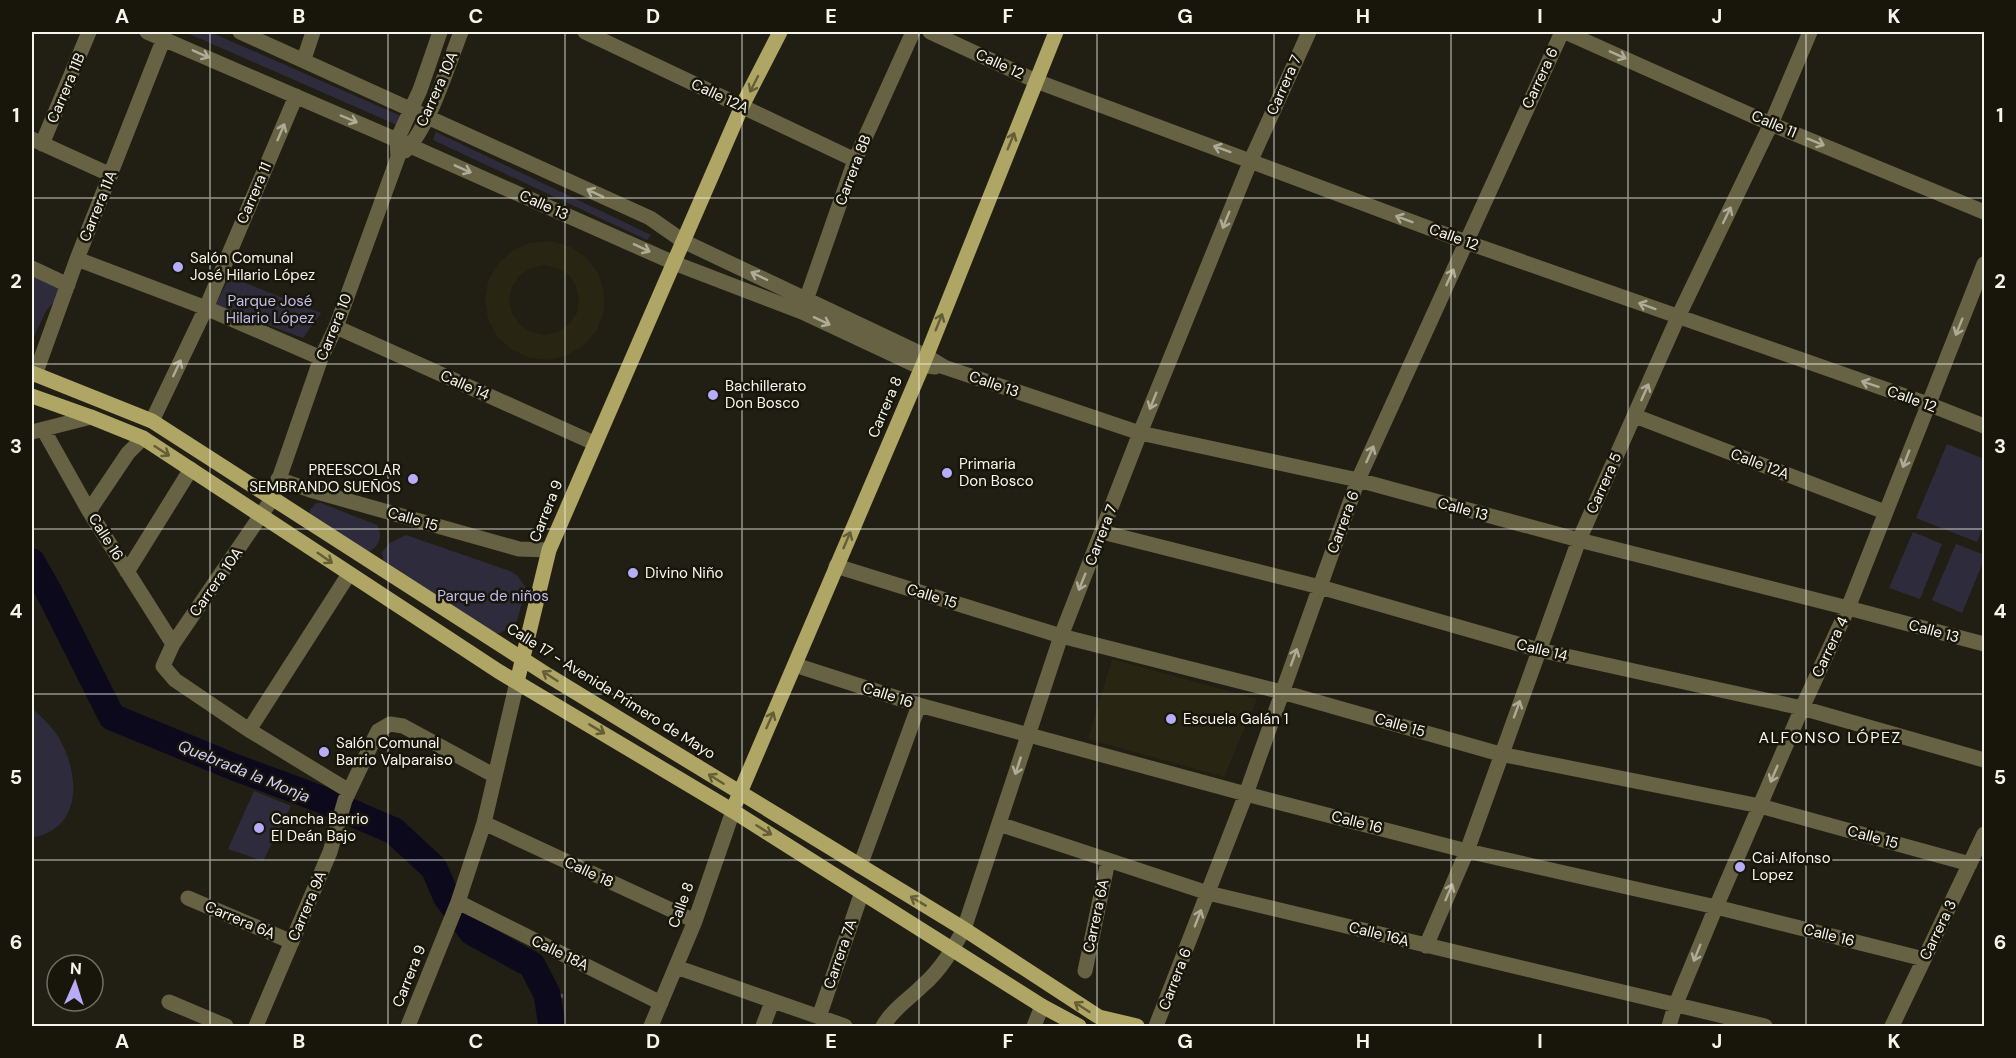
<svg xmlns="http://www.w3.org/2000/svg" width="2016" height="1058" viewBox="0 0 2016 1058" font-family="'DM Sans',sans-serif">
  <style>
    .built { fill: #282512; fill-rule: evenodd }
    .green { fill: #2e2c3c }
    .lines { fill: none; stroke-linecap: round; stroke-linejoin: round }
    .stream { stroke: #53505b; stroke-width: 4.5 }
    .river { stroke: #0d091d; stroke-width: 27 }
    .minor { stroke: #666243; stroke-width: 15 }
    .major { stroke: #afa564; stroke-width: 15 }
    .oneway { stroke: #aeac98 }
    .oneway2 { stroke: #645e37 }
    .grid { fill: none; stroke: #f6f5ed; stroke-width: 1.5; stroke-opacity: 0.55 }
    .poi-dot { fill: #b6acf8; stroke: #18160a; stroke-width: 2 }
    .labels { text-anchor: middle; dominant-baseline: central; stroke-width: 5; stroke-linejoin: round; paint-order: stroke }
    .street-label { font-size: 15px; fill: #f6f5ed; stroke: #18160a }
    .poi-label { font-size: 15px; fill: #f6f5ed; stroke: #18160a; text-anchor: start }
    .park-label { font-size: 15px; fill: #c0baee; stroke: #18160a }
    .neighbourhood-label { font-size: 16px; letter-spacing: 1.5px; fill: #f6f5ed; stroke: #18160a }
    .water-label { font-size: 16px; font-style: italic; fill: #d3cef8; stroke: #18160a }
    .neatline { fill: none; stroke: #f6f5ed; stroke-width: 2 }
    .grid-label { font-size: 20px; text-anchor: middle; font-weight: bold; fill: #f6f5ed }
  </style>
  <rect width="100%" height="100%" fill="#211f13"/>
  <!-- built -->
  <path class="built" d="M 550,241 L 569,246 L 586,257 L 598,273 L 604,291 L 604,311 L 597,330 L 584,345 L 568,355 L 548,360 L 529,358 L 511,349 L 497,336 L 488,319 L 485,300 L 488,281 L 498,264 L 512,251 L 530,243 ZM 544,265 L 557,268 L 569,275 L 576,286 L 579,300 L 577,313 L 569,324 L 558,332 L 544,335 L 531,332 L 520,325 L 512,313 L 509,300 L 512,287 L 519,276 L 531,268 Z
    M 1112,659 L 1257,699 L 1224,777 L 1088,739 Z"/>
  <!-- green -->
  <path class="green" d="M 185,32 L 210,32 L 401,116 L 397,125 Z
    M 436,132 L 651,235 L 647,240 L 433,140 Z
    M 32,271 L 58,284 L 60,295 L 46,311 L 32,341 Z
    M 230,277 L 321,313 L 303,338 L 215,305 Z
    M 1947,444 L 1984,459 L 1984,524 L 1977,542 L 1916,518 Z
    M 316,503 L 321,503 L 377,525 C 384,536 378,548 367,553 L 310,515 L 310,510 Z
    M 1913,532 L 1942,544 L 1920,599 L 1889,588 Z
    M 406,535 L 510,571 L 518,576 L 526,588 L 516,624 L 500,633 L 494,633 L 384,563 L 382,552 L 390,543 Z
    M 1956,544 L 1984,555 L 1984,560 L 1962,613 L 1932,600 Z
    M 32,708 C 42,718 52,726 59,738 C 80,775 83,828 32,838 Z
    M 254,791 L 291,806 L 263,861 L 228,849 Z"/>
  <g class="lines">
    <!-- stream -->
    <path class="stream" d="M 547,994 L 561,996"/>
    <!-- river -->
    <path class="river" d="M 32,562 L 50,594 L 112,717 L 234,767 L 320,799 L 394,831 L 434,868 L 446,896 L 472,932 L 532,965 L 547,994 L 552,1026"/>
    <!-- minor -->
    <path class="minor" d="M 147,32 L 397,140 L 674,263 L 802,312 L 913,364 L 935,367
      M 240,32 L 650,218 L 683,241 L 926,356 L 944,367 L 1140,433 L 1358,480 L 1579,540 L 1848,608 L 1984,644
      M 585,32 L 855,160
      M 930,32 L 1036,81 L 1466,242 L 1928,404 L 1984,426
      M 1565,32 L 1771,124 L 1984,212
      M 304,59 L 313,32
      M 32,139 L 111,175
      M 42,144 L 89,32
      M 405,151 C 430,126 448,65 461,32
      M 77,259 L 206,308 L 321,358
      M 32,268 L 68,285
      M 804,306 L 855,160 L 913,32
      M 336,327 L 594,443
      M 35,375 L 77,259 L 164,38
      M 1635,416 L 1885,512
      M 152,421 L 206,308 L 296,96
      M 43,429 L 89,511 L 173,644
      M 32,432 L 91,417
      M 278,479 L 310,490 L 519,549 L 549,550
      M 89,511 L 128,453 L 143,438
      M 1102,532 L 1320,587 L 1539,650 L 1802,708 L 1984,760
      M 836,566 L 1061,636 L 1282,692 L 1500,754 L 1760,806 L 1970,864
      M 127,572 L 191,469
      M 795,665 L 919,705 L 1246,794 L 1467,851 L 1716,907 L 1924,959
      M 249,730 L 349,574
      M 349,791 L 249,730 L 175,680 L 163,666 L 173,644 L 272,499 L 321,358 L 336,327 L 398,157 L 397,140 L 420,90 L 440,32
      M 484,823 L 695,921
      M 999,824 L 1208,893 L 1765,1026
      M 860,866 L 919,705
      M 188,898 L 292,942
      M 458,902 L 661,1003
      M 1426,946 L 1467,851 L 1579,540 L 1678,317 L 1771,124 L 1810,32
      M 676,967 L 845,1026
      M 1085,971 L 1108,861
      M 169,1002 L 226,1026
      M 819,1017 L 862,892
      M 256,1026 L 330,852 L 345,800 L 375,737 L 378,731 L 390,724 L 403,726 L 495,776
      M 408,1026 L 458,902 L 484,823 L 517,682
      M 651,1026 L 695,921 L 733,811
      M 763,1026 L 772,1002
      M 883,1026 C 893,1009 908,1000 922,986 C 940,971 953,949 964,929 L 1061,636 L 1140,433 L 1251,160 L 1309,32
      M 1034,1026 L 1042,1006
      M 1156,1026 L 1246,794 L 1358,480 L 1562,32
      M 1669,1026 L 1675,1006 L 1716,907 L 1802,708 L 1848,608 L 1984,264
      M 1892,1026 L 1984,834"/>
    <!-- major -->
    <path class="major" d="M 32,373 L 152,421 L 549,676 L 964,929 L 1099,1017 L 1137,1026
      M 32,396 L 91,417 L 143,438 L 498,671 L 733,811 L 1042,1006 L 1079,1026
      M 517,682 L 549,550 L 742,106 L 780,32
      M 736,802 L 922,367 L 1056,32"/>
  </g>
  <!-- one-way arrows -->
  <defs><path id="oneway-shaft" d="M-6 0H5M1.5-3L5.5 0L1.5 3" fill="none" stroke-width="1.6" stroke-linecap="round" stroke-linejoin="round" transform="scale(1.5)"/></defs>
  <g class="oneway">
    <use href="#oneway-shaft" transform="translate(201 54) rotate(24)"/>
    <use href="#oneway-shaft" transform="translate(1618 55) rotate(24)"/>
    <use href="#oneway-shaft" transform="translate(349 119) rotate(23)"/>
    <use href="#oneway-shaft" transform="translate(281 132) rotate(-67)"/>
    <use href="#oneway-shaft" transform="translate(1816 142) rotate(22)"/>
    <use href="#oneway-shaft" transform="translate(1222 149) rotate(-160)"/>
    <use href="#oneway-shaft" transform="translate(463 169) rotate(24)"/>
    <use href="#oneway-shaft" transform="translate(595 193) rotate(-155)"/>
    <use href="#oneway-shaft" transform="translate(1727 215) rotate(-64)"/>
    <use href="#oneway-shaft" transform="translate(1404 219) rotate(-159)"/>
    <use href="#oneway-shaft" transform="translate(1226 220) rotate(112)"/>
    <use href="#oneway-shaft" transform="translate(642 248) rotate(25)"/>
    <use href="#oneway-shaft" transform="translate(759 276) rotate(-154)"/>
    <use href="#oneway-shaft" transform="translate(1450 277) rotate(-66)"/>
    <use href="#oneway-shaft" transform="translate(1647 306) rotate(-160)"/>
    <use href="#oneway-shaft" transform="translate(822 321) rotate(25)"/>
    <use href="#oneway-shaft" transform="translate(1959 327) rotate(112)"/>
    <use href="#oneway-shaft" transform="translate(177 368) rotate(-65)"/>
    <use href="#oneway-shaft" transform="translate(1870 384) rotate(-161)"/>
    <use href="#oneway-shaft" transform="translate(1645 392) rotate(-66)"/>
    <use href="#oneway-shaft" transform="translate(1153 401) rotate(112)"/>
    <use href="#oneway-shaft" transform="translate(1370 454) rotate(-66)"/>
    <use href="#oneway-shaft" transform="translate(1906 459) rotate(111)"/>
    <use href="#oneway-shaft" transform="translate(1082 582) rotate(112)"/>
    <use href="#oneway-shaft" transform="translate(1294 657) rotate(-70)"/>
    <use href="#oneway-shaft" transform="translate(1517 709) rotate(-70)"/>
    <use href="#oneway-shaft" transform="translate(1018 766) rotate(108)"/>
    <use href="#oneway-shaft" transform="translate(1774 774) rotate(113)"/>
    <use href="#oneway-shaft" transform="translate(1449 892) rotate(-67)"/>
    <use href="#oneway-shaft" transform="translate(1198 918) rotate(-69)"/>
    <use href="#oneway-shaft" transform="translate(1697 953) rotate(112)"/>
  </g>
  <g class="oneway2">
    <use href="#oneway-shaft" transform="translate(754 84) rotate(117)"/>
    <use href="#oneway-shaft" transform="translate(1011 141) rotate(-68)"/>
    <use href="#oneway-shaft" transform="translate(939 322) rotate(-68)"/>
    <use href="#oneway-shaft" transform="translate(162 451) rotate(33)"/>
    <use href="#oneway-shaft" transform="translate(847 540) rotate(-67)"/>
    <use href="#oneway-shaft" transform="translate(325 558) rotate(35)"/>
    <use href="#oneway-shaft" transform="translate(550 676) rotate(-147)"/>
    <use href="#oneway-shaft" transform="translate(770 720) rotate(-66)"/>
    <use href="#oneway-shaft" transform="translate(597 729) rotate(31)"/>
    <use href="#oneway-shaft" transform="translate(716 779) rotate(-148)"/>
    <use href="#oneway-shaft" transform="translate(764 830) rotate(32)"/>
    <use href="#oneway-shaft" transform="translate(918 901) rotate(-149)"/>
    <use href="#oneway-shaft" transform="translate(1082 1007) rotate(-147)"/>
  </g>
  <!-- grid -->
  <path class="grid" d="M 210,32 L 210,1026M 388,32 L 388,1026M 565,32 L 565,1026M 742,32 L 742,1026M 919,32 L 919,1026M 1097,32 L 1097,1026M 1274,32 L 1274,1026M 1451,32 L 1451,1026M 1628,32 L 1628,1026M 1806,32 L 1806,1026M 32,198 L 1984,198M 32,364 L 1984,364M 32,529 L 1984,529M 32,694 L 1984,694M 32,860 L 1984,860"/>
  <!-- markers -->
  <g class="poi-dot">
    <circle cx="178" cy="267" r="6"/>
    <circle cx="713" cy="395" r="6"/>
    <circle cx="947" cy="473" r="6"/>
    <circle cx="413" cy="479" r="6"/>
    <circle cx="633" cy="573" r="6"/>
    <circle cx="1171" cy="719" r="6"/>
    <circle cx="324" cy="752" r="6"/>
    <circle cx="259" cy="828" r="6"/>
    <circle cx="1740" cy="867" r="6"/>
  </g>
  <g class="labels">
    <!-- street labels -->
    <g class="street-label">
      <text transform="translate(1000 64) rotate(25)">Calle 12</text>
      <text transform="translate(1540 78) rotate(-65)">Carrera 6</text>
      <text transform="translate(1284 85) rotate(-66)">Carrera 7</text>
      <text transform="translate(66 88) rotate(-67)">Carrera 11B</text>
      <text transform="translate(437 89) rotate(-66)">Carrera 10A</text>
      <text transform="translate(720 96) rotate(25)">Calle 12A</text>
      <text transform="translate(1774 124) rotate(23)">Calle 11</text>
      <text transform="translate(853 170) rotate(-69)">Carrera 8B</text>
      <text transform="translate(254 193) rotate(-67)">Carrera 11</text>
      <text transform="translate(544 205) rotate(24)">Calle 13</text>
      <text transform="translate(98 206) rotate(-68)">Carrera 11A</text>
      <text transform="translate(1454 237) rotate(20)">Calle 12</text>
      <text transform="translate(334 327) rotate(-68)">Carrera 10</text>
      <text transform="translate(994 384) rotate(19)">Calle 13</text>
      <text transform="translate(465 385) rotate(24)">Calle 14</text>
      <text transform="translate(1912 399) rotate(20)">Calle 12</text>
      <text transform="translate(885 407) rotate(-67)">Carrera 8</text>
      <text transform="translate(1760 464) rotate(21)">Calle 12A</text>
      <text transform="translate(1604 483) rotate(-66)">Carrera 5</text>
      <text transform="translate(1463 509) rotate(15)">Calle 13</text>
      <text transform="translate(546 511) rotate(-68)">Carrera 9</text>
      <text transform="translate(413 519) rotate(16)">Calle 15</text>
      <text transform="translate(1343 522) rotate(-70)">Carrera 6</text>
      <text transform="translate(1101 535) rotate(-69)">Carrera 7</text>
      <text transform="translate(106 537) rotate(58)">Calle 16</text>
      <text transform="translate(216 582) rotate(-55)">Carrera 10A</text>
      <text transform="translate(932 596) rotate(17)">Calle 15</text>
      <text transform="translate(1934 631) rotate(15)">Calle 13</text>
      <text transform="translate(1830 647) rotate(-65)">Carrera 4</text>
      <text transform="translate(1542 650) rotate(14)">Calle 14</text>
      <text transform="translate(611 691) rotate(32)">Calle 17 - Avenida Primero de Mayo</text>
      <text transform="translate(888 695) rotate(18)">Calle 16</text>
      <text transform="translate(1400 725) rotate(16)">Calle 15</text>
      <text transform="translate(1357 822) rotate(14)">Calle 16</text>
      <text transform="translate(1873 837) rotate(15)">Calle 15</text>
      <text transform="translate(589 872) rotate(25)">Calle 18</text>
      <text transform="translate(681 905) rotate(-70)">Calle 8</text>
      <text transform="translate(307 906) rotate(-67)">Carrera 9A</text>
      <text transform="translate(1096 916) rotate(-78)">Carrera 6A</text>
      <text transform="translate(240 920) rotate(23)">Carrera 6A</text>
      <text transform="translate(1938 930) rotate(-64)">Carrera 3</text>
      <text transform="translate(1379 934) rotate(14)">Calle 16A</text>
      <text transform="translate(1829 935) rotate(14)">Calle 16</text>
      <text transform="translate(560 953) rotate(26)">Calle 18A</text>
      <text transform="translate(840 954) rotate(-71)">Carrera 7A</text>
      <text transform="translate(409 976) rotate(-68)">Carrera 9</text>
      <text transform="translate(1175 979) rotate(-69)">Carrera 6</text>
    </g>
    <!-- poi labels -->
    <g class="poi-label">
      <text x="190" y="258">Salón Comunal<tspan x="190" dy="17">José Hilario López</tspan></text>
      <text x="725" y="386">Bachillerato<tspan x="725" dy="17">Don Bosco</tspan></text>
      <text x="959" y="464">Primaria<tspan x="959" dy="17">Don Bosco</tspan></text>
      <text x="401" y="470" text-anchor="end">PREESCOLAR<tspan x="401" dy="17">SEMBRANDO SUEÑOS</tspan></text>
      <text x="645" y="573">Divino Niño</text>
      <text x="1183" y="719">Escuela Galán 1</text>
      <text x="336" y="743">Salón Comunal<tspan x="336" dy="17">Barrio Valparaiso</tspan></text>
      <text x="271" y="819">Cancha Barrio<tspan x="271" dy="17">El Deán Bajo</tspan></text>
      <text x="1752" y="858">Cai Alfonso<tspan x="1752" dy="17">Lopez</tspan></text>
    </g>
    <!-- park labels -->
    <g class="park-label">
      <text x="270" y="301">Parque José<tspan x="270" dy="17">Hilario López</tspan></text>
      <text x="493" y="596">Parque de niños</text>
    </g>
    <!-- neighbourhood labels -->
    <g class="neighbourhood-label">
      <text x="1830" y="737">ALFONSO LÓPEZ</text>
    </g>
    <!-- water labels -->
    <g class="water-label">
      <text transform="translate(244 771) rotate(22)">Quebrada la Monja</text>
    </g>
  </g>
  <!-- border -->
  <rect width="2016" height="1058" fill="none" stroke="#18160a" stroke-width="66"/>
  <!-- north arrow -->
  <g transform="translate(75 983) rotate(3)"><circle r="28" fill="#18160a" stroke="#716f65" stroke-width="1.5"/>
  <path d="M0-4.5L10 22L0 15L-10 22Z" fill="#b6acf8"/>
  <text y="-9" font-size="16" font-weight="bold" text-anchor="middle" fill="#f6f5ed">N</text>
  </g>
  <rect x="33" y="33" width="1950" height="992" class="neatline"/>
  <g class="grid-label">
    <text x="122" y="23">A</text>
    <text x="299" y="23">B</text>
    <text x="476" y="23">C</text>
    <text x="653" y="23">D</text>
    <text x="831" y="23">E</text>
    <text x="1008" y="23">F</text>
    <text x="1185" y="23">G</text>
    <text x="1363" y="23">H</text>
    <text x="1540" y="23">I</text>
    <text x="1717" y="23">J</text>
    <text x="1894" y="23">K</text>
    <text x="16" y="122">1</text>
    <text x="2000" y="122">1</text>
    <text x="16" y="288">2</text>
    <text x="2000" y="288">2</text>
    <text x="16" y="453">3</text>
    <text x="2000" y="453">3</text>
    <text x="16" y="618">4</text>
    <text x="2000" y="618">4</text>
    <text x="16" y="784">5</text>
    <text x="2000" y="784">5</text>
    <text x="16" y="949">6</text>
    <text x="2000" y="949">6</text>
    <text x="122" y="1048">A</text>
    <text x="299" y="1048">B</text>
    <text x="476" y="1048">C</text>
    <text x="653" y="1048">D</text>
    <text x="831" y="1048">E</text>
    <text x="1008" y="1048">F</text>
    <text x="1185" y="1048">G</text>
    <text x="1363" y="1048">H</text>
    <text x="1540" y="1048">I</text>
    <text x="1717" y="1048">J</text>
    <text x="1894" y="1048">K</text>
  </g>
</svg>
